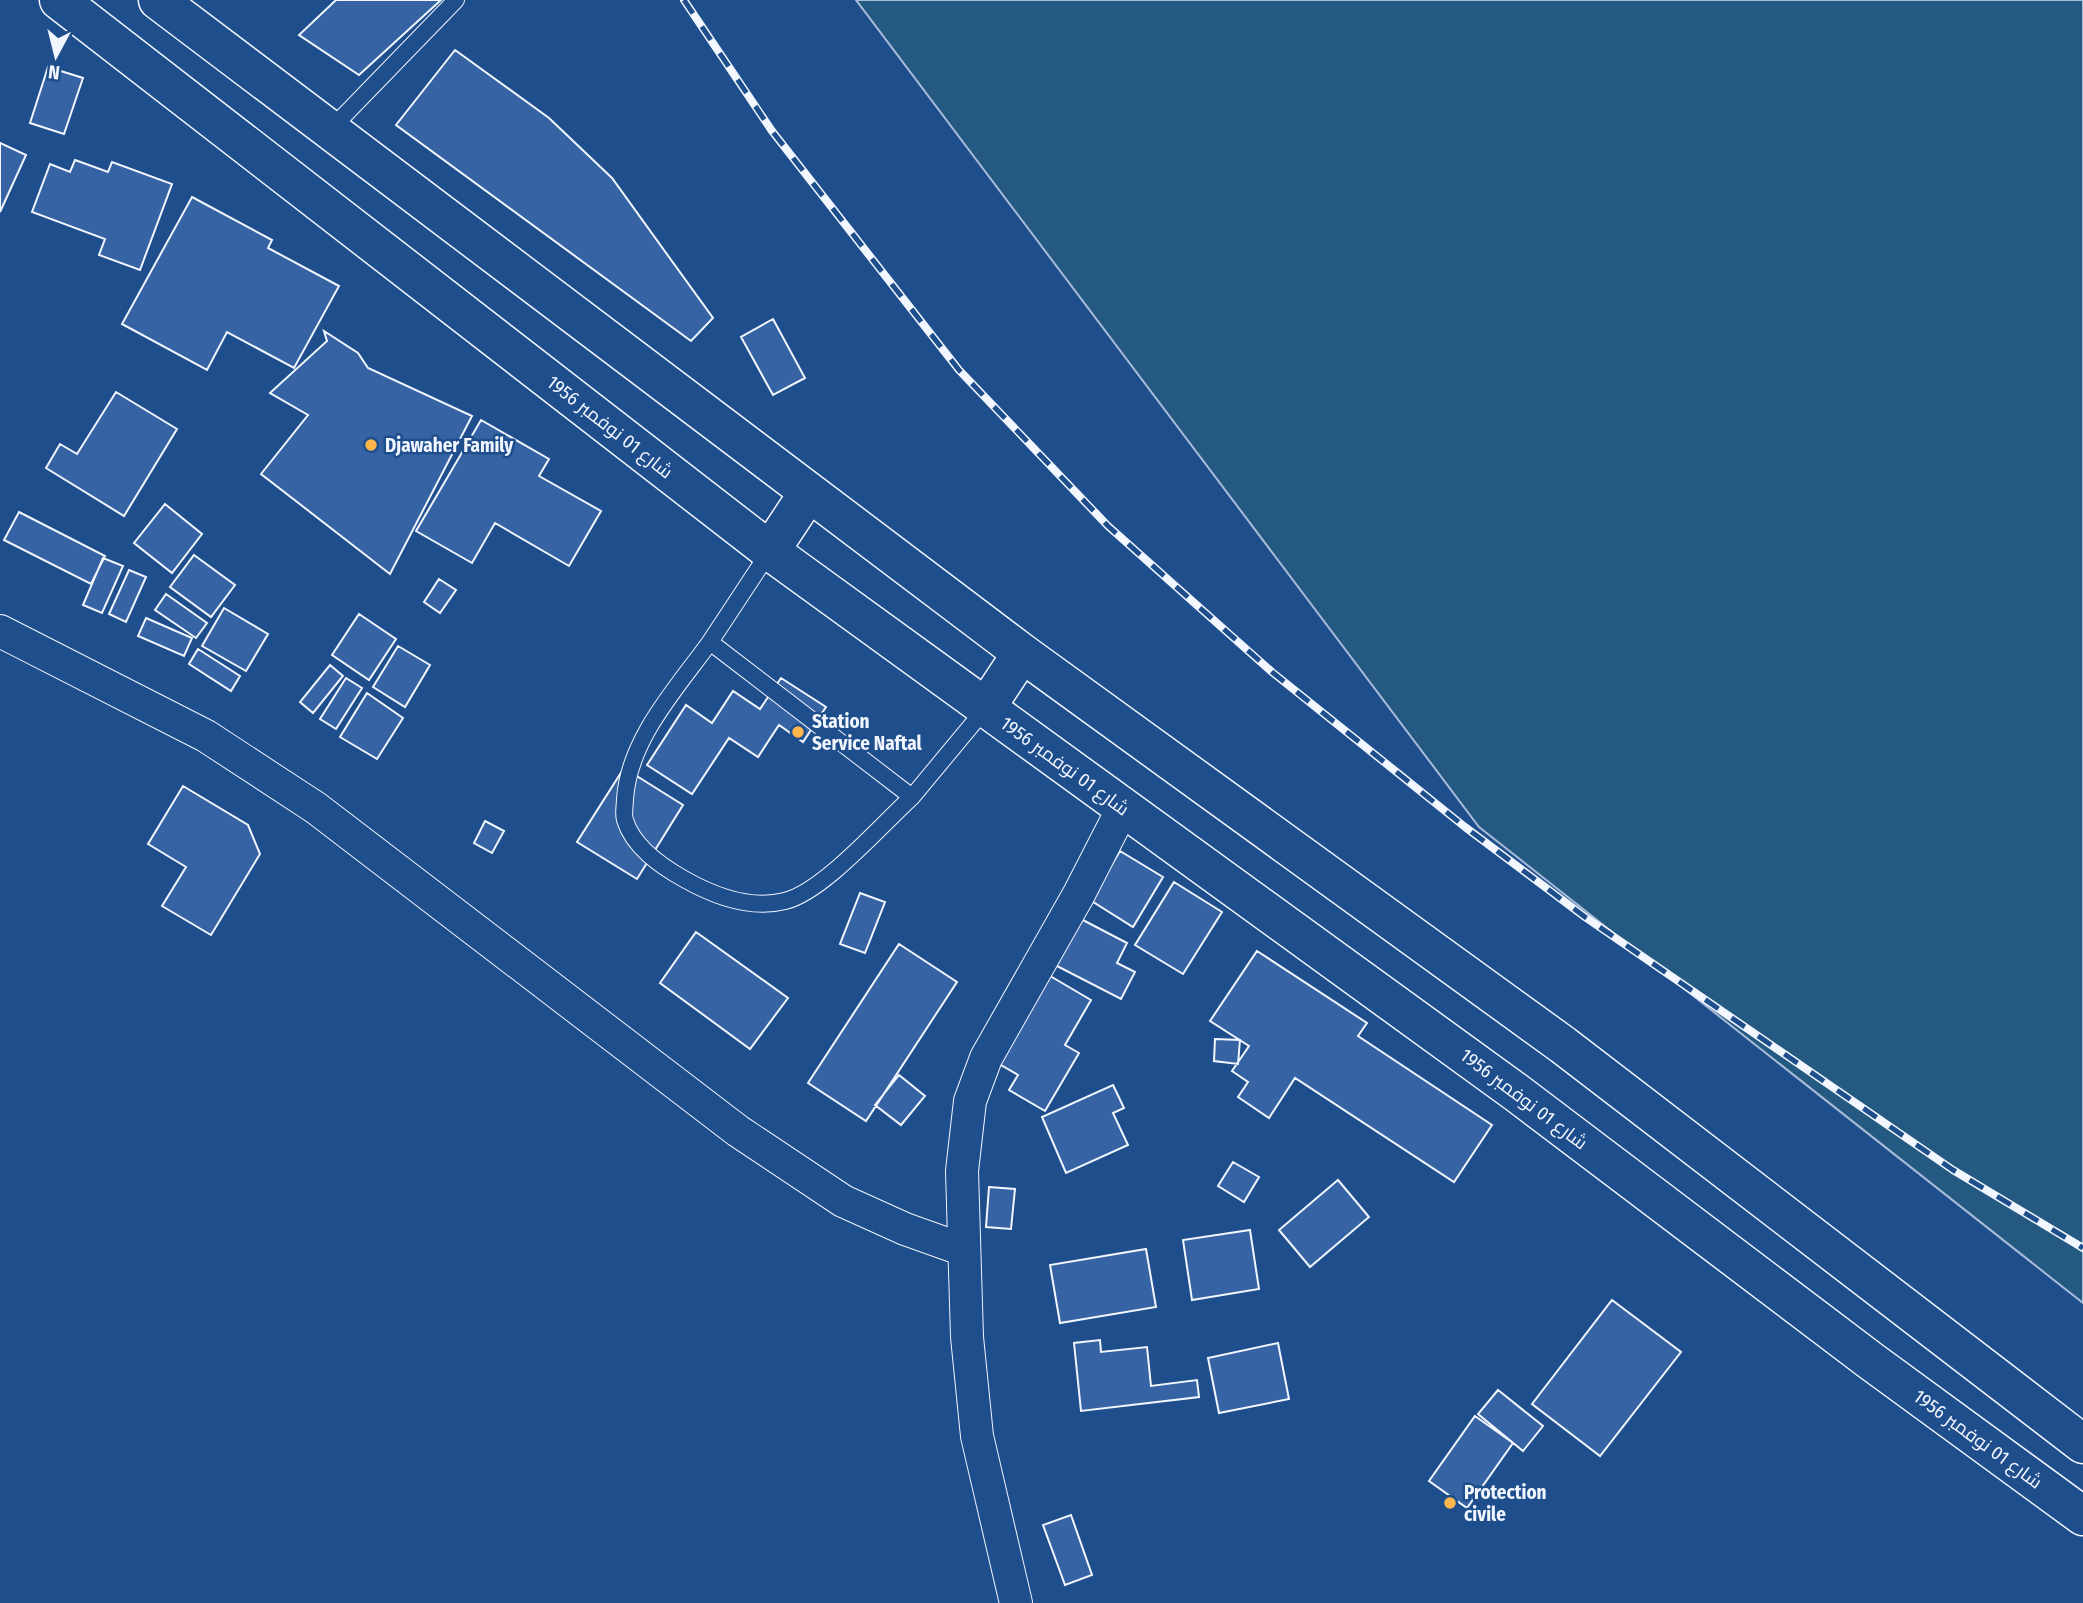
<svg xmlns="http://www.w3.org/2000/svg" width="2083" height="1603" viewBox="0 0 2083 1603" font-family="'Fira Sans Condensed',Cairo,sans-serif">
  <style>
    .green { fill: #245a82; stroke: #a8bbd7; stroke-width: 2 }
    .building { fill: #3563a3; stroke: #f2f6ff; stroke-width: 2 }
    .lines { fill: none; stroke-linecap: round; stroke-linejoin: round }
    .service-casing { stroke: #f2f6ff; stroke-width: 18 }
    .minor-casing { stroke: #f2f6ff; stroke-width: 34 }
    .primary-casing { stroke: #f2f6ff; stroke-width: 41 }
    .service { stroke: #1f4e8c; stroke-width: 16 }
    .minor { stroke: #1f4e8c; stroke-width: 32 }
    .primary { stroke: #1f4e8c; stroke-width: 38 }
    .rail-casing { stroke: #f2f6ff; stroke-width: 8 }
    .rail { stroke: #1f4e8c; stroke-width: 5; stroke-dasharray: 16; stroke-linecap: butt }
    .poi-dot { fill: #ffb74d; stroke: #1f4e8c; stroke-width: 2.5 }
    .labels { text-anchor: middle; dominant-baseline: central; stroke-width: 5; stroke-linejoin: round; paint-order: stroke }
    .street-label { font-size: 19px; fill: #f2f6ff; stroke: #1f4e8c }
    .poi-label { font-size: 19px; font-weight: bold; fill: #f2f6ff; stroke: #1f4e8c; text-anchor: start }
  </style>
  <rect width="100%" height="100%" fill="#1f4e8c"/>
  <!-- green -->
  <path class="green" d="M 856,0 L 2083,0 L 2083,1303 L 1479,827 Z"/>
  <!-- building -->
  <path class="building" d="M 336,0 L 441,0 L 359,75 L 299,35 Z
    M 455,50 L 549,118 L 612,178 L 713,318 L 691,341 L 396,125 Z
    M 48,67 L 83,78 L 64,134 L 30,123 Z
    M 0,143 L 26,155 L 0,212 Z
    M 75,160 L 108,172 L 112,162 L 172,184 L 140,270 L 99,255 L 105,239 L 32,212 L 50,164 L 70,172 Z
    M 192,197 L 272,240 L 268,248 L 339,286 L 294,368 L 227,332 L 207,370 L 122,324 Z
    M 773,319 L 805,378 L 773,395 L 741,337 Z
    M 324,331 L 358,353 L 368,368 L 472,416 L 390,574 L 261,474 L 308,415 L 270,393 L 327,341 Z
    M 116,392 L 177,429 L 124,516 L 46,468 L 60,444 L 77,454 Z
    M 481,420 L 549,459 L 539,476 L 601,511 L 569,566 L 495,523 L 472,563 L 416,531 Z
    M 165,504 L 202,534 L 172,573 L 134,543 Z
    M 19,512 L 105,556 L 91,584 L 4,540 Z
    M 194,555 L 235,585 L 211,617 L 170,587 Z
    M 103,558 L 123,566 L 102,613 L 83,605 Z
    M 129,570 L 146,577 L 126,622 L 109,614 Z
    M 439,579 L 456,590 L 440,613 L 424,602 Z
    M 166,594 L 207,623 L 196,638 L 155,610 Z
    M 224,608 L 268,634 L 246,671 L 202,646 Z
    M 359,614 L 396,639 L 369,680 L 332,655 Z
    M 146,618 L 192,638 L 184,656 L 138,636 Z
    M 398,646 L 430,665 L 405,707 L 373,687 Z
    M 198,649 L 240,676 L 231,691 L 189,664 Z
    M 330,665 L 343,676 L 313,713 L 300,702 Z
    M 346,678 L 362,688 L 336,729 L 320,719 Z
    M 781,678 L 826,707 L 803,742 L 779,725 L 758,757 L 729,738 L 692,794 L 647,765 L 686,705 L 712,723 L 733,691 L 760,709 Z
    M 367,693 L 403,718 L 377,759 L 340,737 Z
    M 624,768 L 683,805 L 637,879 L 577,842 Z
    M 183,786 L 248,825 L 260,854 L 211,935 L 162,906 L 186,867 L 148,844 Z
    M 485,821 L 504,831 L 492,853 L 474,843 Z
    M 1120,851 L 1163,877 L 1133,927 L 1090,900 Z
    M 1174,882 L 1222,912 L 1183,974 L 1135,945 Z
    M 860,893 L 885,902 L 865,953 L 840,944 Z
    M 1079,918 L 1127,943 L 1117,963 L 1135,972 L 1121,999 L 1055,965 Z
    M 696,932 L 788,998 L 750,1049 L 660,983 Z
    M 899,944 L 957,982 L 866,1121 L 808,1083 Z
    M 1257,951 L 1367,1023 L 1358,1036 L 1492,1125 L 1454,1182 L 1295,1078 L 1269,1118 L 1238,1097 L 1248,1082 L 1232,1071 L 1249,1046 L 1210,1021 Z
    M 1045,973 L 1091,1000 L 1065,1045 L 1079,1053 L 1045,1111 L 1009,1090 L 1018,1075 L 994,1061 Z
    M 1215,1039 L 1240,1040 L 1238,1064 L 1214,1061 Z
    M 899,1075 L 925,1096 L 901,1125 L 875,1105 Z
    M 1113,1085 L 1124,1108 L 1113,1113 L 1128,1145 L 1066,1173 L 1042,1117 Z
    M 1233,1162 L 1259,1177 L 1244,1202 L 1218,1186 Z
    M 1338,1180 L 1369,1217 L 1310,1267 L 1279,1230 Z
    M 989,1187 L 1015,1189 L 1011,1229 L 986,1227 Z
    M 1250,1230 L 1259,1289 L 1192,1300 L 1183,1240 Z
    M 1146,1249 L 1156,1307 L 1060,1323 L 1050,1265 Z
    M 1612,1300 L 1681,1352 L 1600,1456 L 1532,1404 Z
    M 1100,1340 L 1101,1352 L 1147,1347 L 1151,1386 L 1197,1380 L 1199,1397 L 1081,1411 L 1074,1343 Z
    M 1278,1343 L 1289,1399 L 1219,1413 L 1208,1358 Z
    M 1498,1390 L 1543,1426 L 1523,1451 L 1478,1414 Z
    M 1475,1416 L 1513,1443 L 1467,1508 L 1429,1481 Z
    M 1071,1515 L 1092,1575 L 1065,1585 L 1043,1525 Z"/>
  <g class="lines">
    <defs>
      <path id="service" d="M 330,130 L 456,0
        M 770,551 L 710,642 L 912,797 L 985,709
        M 710,642 C 676,689 629,739 625,799 C 625,805 623,814 625,820 C 633,847 661,866 684,879 C 714,896 750,910 785,901 C 823,892 881,825 912,797"/>
      <path id="minor" d="M 0,631 L 206,736 L 316,808 L 738,1131 L 843,1201 L 905,1229 L 964,1250
        M 1016,1603 L 977,1436 L 967,1337 L 962,1171 L 970,1101 L 986,1058 L 1079,894 L 1123,808"/>
      <path id="primary" d="M 59,0 L 770,551 L 1517,1093 L 1871,1361 L 2083,1516
        M 158,0 L 1022,653 L 1563,1045 L 2083,1444
        M 770,551 L 809,492
        M 985,709 L 1022,653"/>
    </defs>
    <!-- service casing -->
    <use href="#service" class="service-casing"/>
    <!-- minor casing -->
    <use href="#minor" class="minor-casing"/>
    <!-- primary casing -->
    <use href="#primary" class="primary-casing"/>
    <!-- service -->
    <use href="#service" class="service"/>
    <!-- minor -->
    <use href="#minor" class="minor"/>
    <!-- primary -->
    <use href="#primary" class="primary"/>
    <defs>
      <path id="rail" d="M 684,0 L 772,131 L 959,370 L 1108,526 L 1272,672 L 1465,827 L 1585,917 L 1953,1170 L 2083,1248"/>
    </defs>
    <!-- rail casing -->
    <use href="#rail" class="rail-casing"/>
    <!-- rail -->
    <use href="#rail" class="rail"/>
  </g>
  <!-- markers -->
  <g class="poi-dot">
    <circle cx="371" cy="445" r="7"/>
    <circle cx="798" cy="732" r="7"/>
    <circle cx="1450" cy="1503" r="7"/>
  </g>
  <g class="labels">
    <!-- street labels -->
    <g class="street-label">
      <text transform="translate(610 427) rotate(38)">شارع 01 نوفمبر 1956</text>
      <text transform="translate(1065 766) rotate(36)">شارع 01 نوفمبر 1956</text>
      <text transform="translate(1524 1099) rotate(37)">شارع 01 نوفمبر 1956</text>
      <text transform="translate(1978 1439) rotate(36)">شارع 01 نوفمبر 1956</text>
    </g>
    <!-- poi labels -->
    <g class="poi-label">
      <text x="385" y="445">Djawaher Family</text>
      <text x="812" y="721">Station<tspan x="812" dy="22">Service Naftal</tspan></text>
      <text x="1464" y="1492">Protection<tspan x="1464" dy="22">civile</tspan></text>
    </g>
  </g>
  <!-- north arrow -->
  <g transform="translate(56 56) rotate(187)" stroke="#1f4e8c" stroke-width="5" paint-order="stroke">
  <path d="M0-5L12 26L0 18L-12 26Z" fill="#f2f6ff"/>
  <text y="-10" font-size="19" font-weight="bold" text-anchor="middle" fill="#f2f6ff">N</text>
  </g>
</svg>
